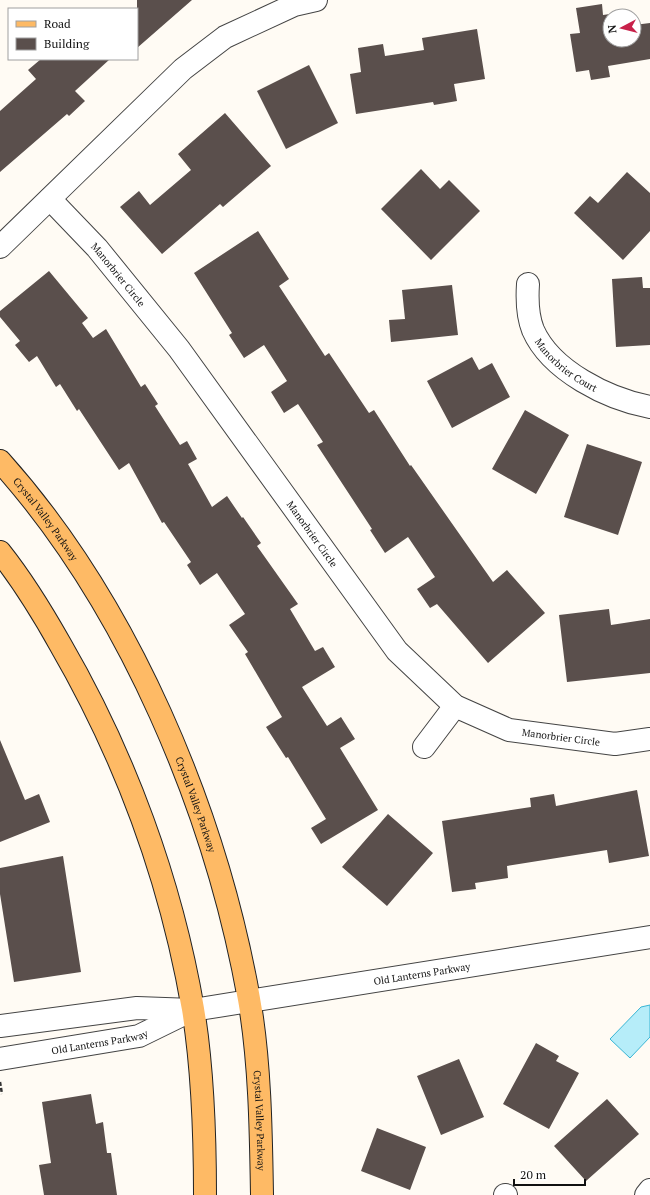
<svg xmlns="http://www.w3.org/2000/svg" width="650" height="1195" viewBox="0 0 650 1195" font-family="'PT Serif',serif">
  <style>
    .water { fill: #b6edf9; stroke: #39b5d4 }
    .building { fill: #5a4f4c }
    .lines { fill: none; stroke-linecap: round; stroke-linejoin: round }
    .minor-casing { stroke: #444; stroke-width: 24 }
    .major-casing { stroke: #222; stroke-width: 24 }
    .path { stroke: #333; stroke-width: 2.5; stroke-dasharray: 4 2; stroke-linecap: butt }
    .minor { stroke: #fff; stroke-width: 22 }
    .major { stroke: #feba65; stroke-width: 22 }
    .labels { text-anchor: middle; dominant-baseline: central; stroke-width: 4; stroke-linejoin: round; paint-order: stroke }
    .street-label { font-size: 10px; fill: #111; stroke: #fff }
  </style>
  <rect width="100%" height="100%" fill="#fffbf4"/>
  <!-- water -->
  <path class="water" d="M 650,1005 L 650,1037 L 630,1058 L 610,1039 L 641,1007 Z"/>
  <!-- building -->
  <path class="building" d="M 137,0 L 192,0 L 137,48 Z
    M 602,4 L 603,15 L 624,12 L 625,16 L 610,16 L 610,40 L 634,40 L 634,25 L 650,23 L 650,59 L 608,66 L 610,77 L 591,80 L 589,70 L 576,72 L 570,34 L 580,33 L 576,8 Z
    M 477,29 L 485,79 L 454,84 L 457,101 L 434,105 L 433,102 L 356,114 L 350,74 L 361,72 L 358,48 L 383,44 L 385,56 L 424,50 L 422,38 Z
    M 41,59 L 110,59 L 75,91 L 85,101 L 69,116 L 67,114 L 0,172 L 0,111 L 36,79 L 28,70 Z
    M 309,65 L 338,123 L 286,149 L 257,91 Z
    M 225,113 L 271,166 L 223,207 L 220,204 L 162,254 L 120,207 L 139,191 L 150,205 L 191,170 L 178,154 Z
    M 421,169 L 440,189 L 449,180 L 480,211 L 431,260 L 381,209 Z
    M 627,172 L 650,193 L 650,231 L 623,260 L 574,213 L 590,196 L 598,203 Z
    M 258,231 L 289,279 L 279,286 L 325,356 L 329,353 L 369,413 L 374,410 L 410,466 L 411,465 L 493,582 L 507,570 L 545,613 L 488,663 L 437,604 L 430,608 L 417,589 L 435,577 L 408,537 L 385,553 L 370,530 L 372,529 L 317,445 L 323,442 L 298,404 L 284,413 L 271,392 L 287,381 L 264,345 L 244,358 L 229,335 L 232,333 L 194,273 Z
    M 49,271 L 88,318 L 82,323 L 93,338 L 106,329 L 141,387 L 145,384 L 158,404 L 155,406 L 180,445 L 187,441 L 197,459 L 188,464 L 212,507 L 227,496 L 242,518 L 243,517 L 261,543 L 257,546 L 298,604 L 290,609 L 315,651 L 323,647 L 335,667 L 302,687 L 327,726 L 341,717 L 355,739 L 340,748 L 378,810 L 321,844 L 311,828 L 326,819 L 288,757 L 286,758 L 266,727 L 282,717 L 245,654 L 248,652 L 229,625 L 245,614 L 217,573 L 200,585 L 187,565 L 191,562 L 164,522 L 162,523 L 129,463 L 119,470 L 79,409 L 77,411 L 60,384 L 56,387 L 37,356 L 29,362 L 15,345 L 20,341 L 0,317 L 0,311 Z
    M 642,277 L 643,288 L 650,288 L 650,345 L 616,347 L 612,279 Z
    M 452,285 L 458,335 L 391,342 L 389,320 L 405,319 L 402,290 Z
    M 472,357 L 479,370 L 492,363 L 510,397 L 452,428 L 427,381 Z
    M 525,410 L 569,435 L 536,494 L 492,469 Z
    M 587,444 L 642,462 L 618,535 L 564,517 Z
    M 609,609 L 611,625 L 650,619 L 650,673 L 567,682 L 559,615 Z
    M 0,740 L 25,800 L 39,794 L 50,822 L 0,842 Z
    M 637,790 L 649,856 L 609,863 L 607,850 L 507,866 L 508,878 L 475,883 L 476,889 L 452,892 L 442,821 L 531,807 L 530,798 L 554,794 L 556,806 Z
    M 388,814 L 433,853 L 387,906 L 342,867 Z
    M 63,856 L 81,972 L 14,982 L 0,894 L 0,868 Z
    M 536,1043 L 559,1056 L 556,1061 L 579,1073 L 549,1129 L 503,1104 Z
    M 459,1059 L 484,1117 L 441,1135 L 417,1076 Z
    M 91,1094 L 96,1124 L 103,1122 L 107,1153 L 111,1153 L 117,1195 L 44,1195 L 39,1165 L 51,1163 L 42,1102 Z
    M 607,1099 L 639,1134 L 586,1181 L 554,1146 Z
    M 377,1128 L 426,1147 L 410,1190 L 361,1171 Z"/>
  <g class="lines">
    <defs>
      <g id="minor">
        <path id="s1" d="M 50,199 L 97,248 L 179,349 L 397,651 L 455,706 L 509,730 L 615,744 L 650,739"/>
        <path d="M 0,247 L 183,69 L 225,37 L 294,5 L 316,0"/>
        <path id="s2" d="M 528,284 C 527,299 527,315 533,330 C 551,371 608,399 650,407"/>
        <path d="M 424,747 L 455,706"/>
        <path id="s3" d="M 0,1026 L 137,1008 L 193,1010 L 650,937"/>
        <path id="s4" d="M 0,1059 L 139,1036 L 190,1011"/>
        <path d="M 505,1195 L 506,1195"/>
        <path d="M 646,1195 L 650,1190"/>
      </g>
      <g id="major">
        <path id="s5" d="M 0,461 C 129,605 215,810 249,999 C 260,1061 261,1133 262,1195"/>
        <path d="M 0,552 C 23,581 42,612 60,644 C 125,756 171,881 193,1009 C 203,1070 205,1134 205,1195"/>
      </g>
    </defs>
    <!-- minor casing -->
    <use href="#minor" class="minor-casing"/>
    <!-- major casing -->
    <use href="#major" class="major-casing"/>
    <!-- path -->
    <path class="path" d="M 0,1082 L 2,1094"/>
    <!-- minor -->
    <use href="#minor" class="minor"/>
    <!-- major -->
    <use href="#major" class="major"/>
  </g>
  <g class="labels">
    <!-- street labels -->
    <g class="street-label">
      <text stroke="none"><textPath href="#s1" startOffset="102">Manorbrier Circle</textPath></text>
      <text stroke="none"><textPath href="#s2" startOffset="96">Manorbrier Court</textPath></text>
      <text stroke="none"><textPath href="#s5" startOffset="74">Crystal Valley Parkway</textPath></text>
      <text stroke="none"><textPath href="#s1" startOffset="426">Manorbrier Circle</textPath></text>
      <text stroke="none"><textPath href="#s1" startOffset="762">Manorbrier Circle</textPath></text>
      <text stroke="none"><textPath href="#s5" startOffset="398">Crystal Valley Parkway</textPath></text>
      <text stroke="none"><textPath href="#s3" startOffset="426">Old Lanterns Parkway</textPath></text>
      <text stroke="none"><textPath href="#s4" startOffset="101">Old Lanterns Parkway</textPath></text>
      <text stroke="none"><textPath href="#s5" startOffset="722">Crystal Valley Parkway</textPath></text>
    </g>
  </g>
  <!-- legend -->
  <rect x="8" y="8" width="130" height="52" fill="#ffffff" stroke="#a0a0a0"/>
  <rect x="16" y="21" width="20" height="6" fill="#feba65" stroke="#a0a0a0"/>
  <text x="44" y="28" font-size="12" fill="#111111">Road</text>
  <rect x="16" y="38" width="20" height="12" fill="#5a4f4c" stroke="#a0a0a0"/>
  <text x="44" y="48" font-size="12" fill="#111111">Building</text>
  <!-- north arrow -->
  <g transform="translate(622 28) rotate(263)"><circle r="19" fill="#ffffff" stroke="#a0a0a0"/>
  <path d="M0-3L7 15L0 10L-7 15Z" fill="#c8214a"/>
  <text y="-6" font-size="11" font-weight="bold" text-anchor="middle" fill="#111111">N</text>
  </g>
  <!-- scale -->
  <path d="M514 1179v6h71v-6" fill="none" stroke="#111111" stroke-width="2"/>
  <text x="520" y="1179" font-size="12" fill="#111111" stroke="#ffffff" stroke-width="3" paint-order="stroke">20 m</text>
</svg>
